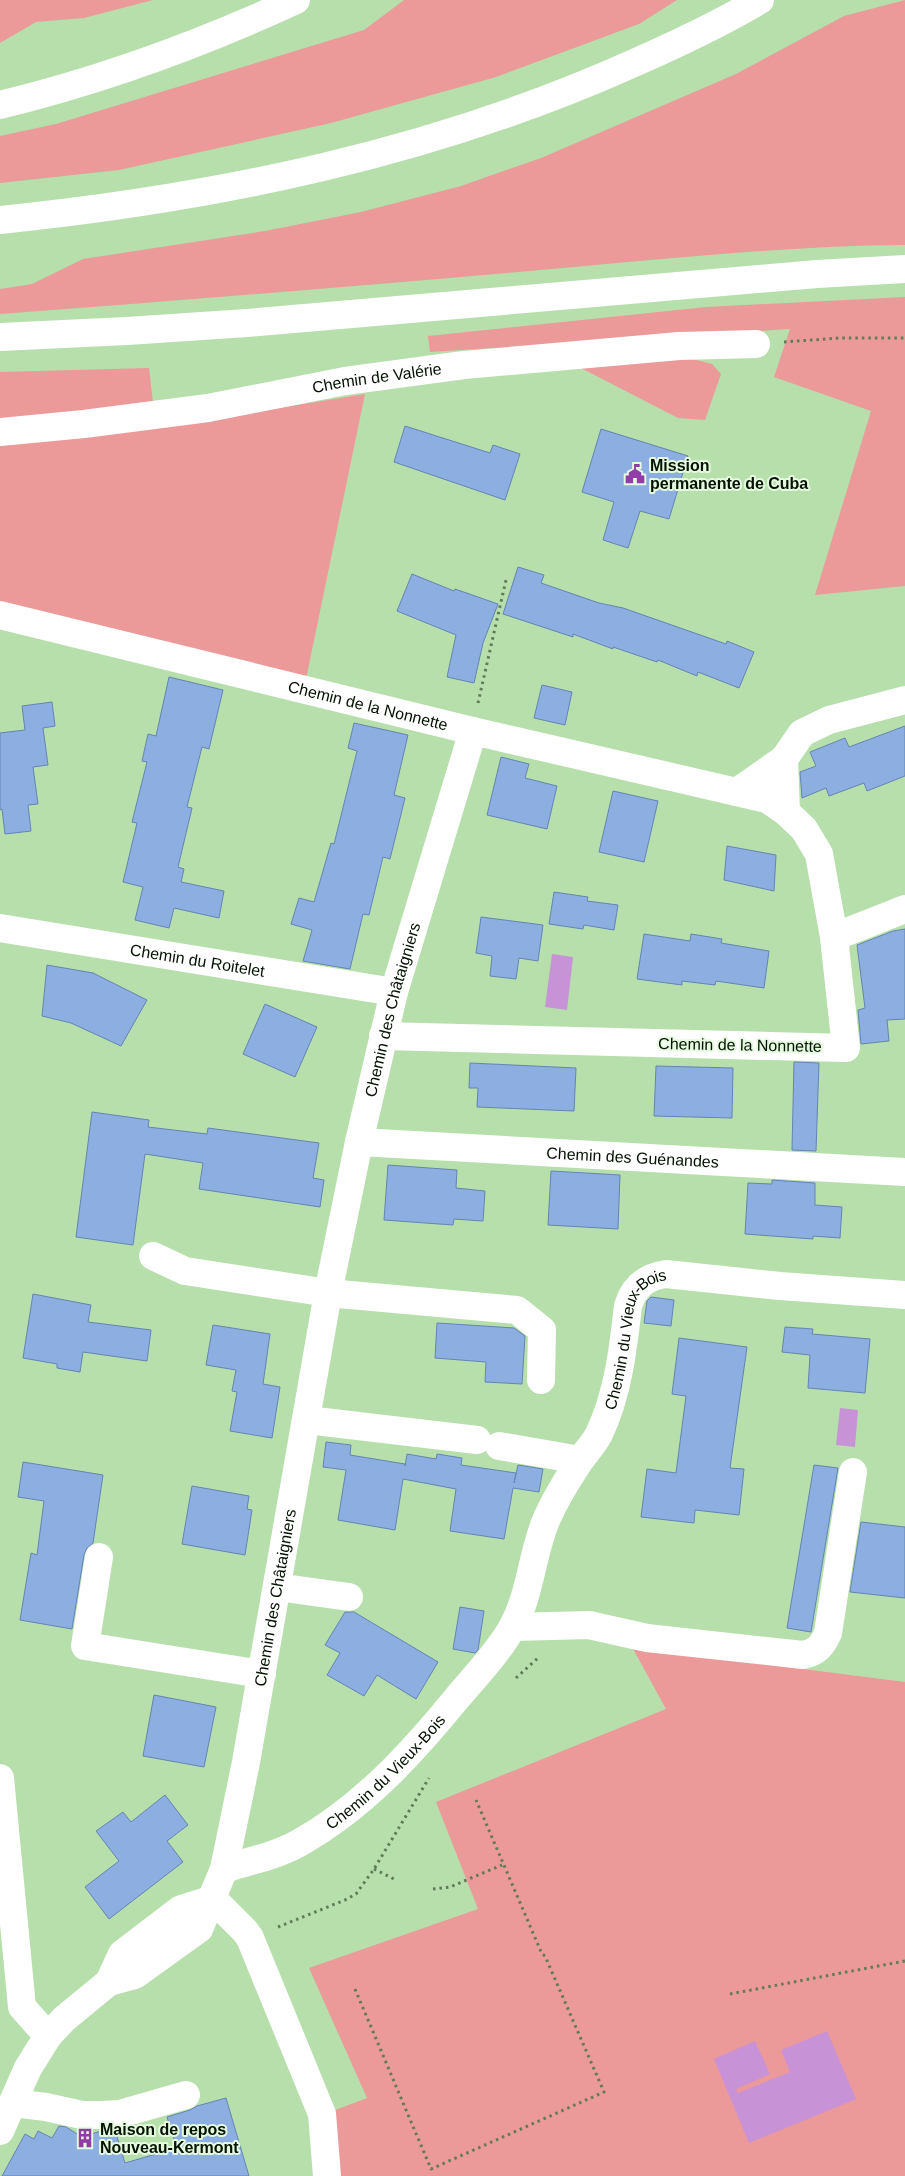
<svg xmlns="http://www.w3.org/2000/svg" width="905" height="2176" viewBox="0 0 905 2176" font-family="Helvetica,sans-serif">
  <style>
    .green { fill: #ec999a }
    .water { fill: #c892d7 }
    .building { fill: #8daee1; stroke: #6484b4 }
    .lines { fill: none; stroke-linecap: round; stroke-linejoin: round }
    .path { stroke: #5f7b58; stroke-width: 3; stroke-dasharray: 2.5 4; stroke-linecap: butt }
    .minor { stroke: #fff; stroke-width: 28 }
    .highway { stroke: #fff; stroke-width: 28 }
    .labels { text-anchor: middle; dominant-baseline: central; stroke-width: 4; stroke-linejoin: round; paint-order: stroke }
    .street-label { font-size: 16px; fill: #041202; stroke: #e5fadf }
    .poi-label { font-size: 16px; font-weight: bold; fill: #041202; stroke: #e5fadf; text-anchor: start }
  </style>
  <rect width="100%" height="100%" fill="#b6dfab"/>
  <!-- green -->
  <path class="green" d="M 0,0 L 153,0 L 84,18 L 36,22 L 0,43 Z
    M 404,0 L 677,0 L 639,24 L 496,77 L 331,123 L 119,170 L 0,183 L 0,136 L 56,124 L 364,30 Z
    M 905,0 L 905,245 C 776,246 647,261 518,272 C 346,287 173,301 0,314 L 0,289 L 32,284 L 83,259 L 265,231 L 361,212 L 461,186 L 541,158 L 736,74 L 844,16 Z
    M 905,297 L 905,586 L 815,595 L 871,411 L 774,377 L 790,329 L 430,352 L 428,336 L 706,307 Z
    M 685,357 L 712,364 L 721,374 L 705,420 L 678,418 L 579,367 Z
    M 149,368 L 156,428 L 365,394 L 306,679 L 0,602 L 0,372 Z
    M 632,1647 L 905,1682 L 905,2176 L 340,2176 L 330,2112 L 367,2098 L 309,1968 L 478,1909 L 436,1802 L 666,1709 Z"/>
  <!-- water -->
  <path class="water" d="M 552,954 L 573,957 L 567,1010 L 545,1007 Z
    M 840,1408 L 858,1410 L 855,1447 L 836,1445 Z
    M 827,2031 L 856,2099 L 749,2143 L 714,2059 L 755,2041 L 770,2074 L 736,2089 L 738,2093 L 790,2072 L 781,2050 Z"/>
  <!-- building -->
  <path class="building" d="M 405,426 L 490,453 L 493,445 L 520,454 L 505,500 L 394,462 Z
    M 601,429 L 688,456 L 669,519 L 640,511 L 628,548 L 603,540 L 614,502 L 582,492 Z
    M 518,567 L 544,575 L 541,583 L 599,603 L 623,608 L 726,644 L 727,641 L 754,652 L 739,688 L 698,672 L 697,676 L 658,660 L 657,662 L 613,647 L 613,649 L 573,634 L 573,637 L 503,614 Z
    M 412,574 L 454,591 L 455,589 L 498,604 L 483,643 L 474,683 L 447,677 L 456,635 L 397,611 Z
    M 169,677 L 223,690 L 209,749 L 202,747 L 187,807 L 192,808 L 178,867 L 184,869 L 181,882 L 224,891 L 219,918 L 174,908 L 169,928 L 135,920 L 143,887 L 123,882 L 137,823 L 132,822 L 147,762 L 142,761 L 148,734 L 156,736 Z
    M 542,685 L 572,692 L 565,725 L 534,718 Z
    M 52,702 L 55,726 L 43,728 L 48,765 L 33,767 L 38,804 L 28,805 L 31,831 L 5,834 L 2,809 L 0,810 L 0,733 L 25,730 L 22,706 Z
    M 354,723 L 408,735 L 394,795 L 405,798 L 390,859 L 383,857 L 369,915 L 363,914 L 350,969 L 303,961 L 312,930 L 291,924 L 299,898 L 314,902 L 331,843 L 334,844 L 357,751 L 348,748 Z
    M 905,726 L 905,776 L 867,791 L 864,783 L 829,796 L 826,788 L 802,798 L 800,772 L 816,766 L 810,752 L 845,738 L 849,747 Z
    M 501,757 L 529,764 L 525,778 L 557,786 L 547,829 L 487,815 Z
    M 613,791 L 658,801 L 644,862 L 599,852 Z
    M 727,846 L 776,855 L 774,891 L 724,880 Z
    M 554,892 L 588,897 L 587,901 L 618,905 L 614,930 L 584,925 L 583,929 L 549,924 Z
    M 481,917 L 543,925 L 538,961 L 519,958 L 516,979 L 490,976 L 492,956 L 476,953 Z
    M 905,929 L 905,1019 L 887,1020 L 889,1041 L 861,1044 L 858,1010 L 865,1008 L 857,945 L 893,931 Z
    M 644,934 L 690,941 L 691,934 L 722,939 L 721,943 L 769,951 L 764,988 L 716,981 L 715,985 L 682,981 L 682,985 L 637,979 Z
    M 47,965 L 93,973 L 147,1000 L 121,1046 L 71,1023 L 42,1016 Z
    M 265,1004 L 317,1027 L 295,1077 L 243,1054 Z
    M 794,1062 L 819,1063 L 816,1151 L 792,1150 Z
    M 470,1063 L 576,1068 L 574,1111 L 477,1107 L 478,1088 L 469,1088 Z
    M 656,1066 L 733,1068 L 732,1118 L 654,1116 Z
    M 92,1112 L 149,1120 L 148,1127 L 207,1134 L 208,1128 L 319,1143 L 313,1178 L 324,1180 L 320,1207 L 199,1189 L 203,1163 L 145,1154 L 133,1245 L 76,1237 Z
    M 388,1165 L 457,1170 L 456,1188 L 485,1191 L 483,1221 L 454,1219 L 453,1225 L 384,1220 Z
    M 551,1171 L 620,1175 L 618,1229 L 548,1225 Z
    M 772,1180 L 815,1183 L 815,1205 L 842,1207 L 840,1238 L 813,1236 L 813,1239 L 745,1234 L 748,1183 L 772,1184 Z
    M 33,1294 L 91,1305 L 88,1322 L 151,1330 L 147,1361 L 83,1352 L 80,1372 L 57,1368 L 57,1364 L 23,1358 Z
    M 651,1297 L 674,1300 L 671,1326 L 644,1323 L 647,1301 Z
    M 437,1323 L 514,1328 L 525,1336 L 522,1384 L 485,1382 L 486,1362 L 435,1358 Z
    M 213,1325 L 270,1334 L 263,1384 L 280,1387 L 272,1438 L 230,1431 L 237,1392 L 232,1391 L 236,1370 L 206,1365 Z
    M 785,1327 L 813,1329 L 812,1334 L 870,1339 L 865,1393 L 808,1388 L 810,1355 L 782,1352 Z
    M 679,1338 L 747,1347 L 730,1468 L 744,1469 L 739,1515 L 695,1510 L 694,1523 L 641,1517 L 647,1469 L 676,1473 L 686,1396 L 672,1394 Z
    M 326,1442 L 351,1445 L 350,1455 L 405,1464 L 405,1466 L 407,1454 L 436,1459 L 437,1454 L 462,1458 L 461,1465 L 516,1473 L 514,1483 L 518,1465 L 543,1469 L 539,1492 L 513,1488 L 504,1539 L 450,1531 L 456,1489 L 403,1479 L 395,1530 L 338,1520 L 346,1470 L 323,1467 Z
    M 23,1462 L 103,1475 L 93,1543 L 87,1548 L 84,1555 L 72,1629 L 20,1620 L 31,1553 L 37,1555 L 44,1501 L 18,1497 Z
    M 814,1465 L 838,1468 L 811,1632 L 787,1628 Z
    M 192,1486 L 249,1496 L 247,1509 L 252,1510 L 245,1555 L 182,1544 Z
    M 861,1522 L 905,1527 L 905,1598 L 850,1592 Z
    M 460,1607 L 484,1611 L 478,1650 L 475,1653 L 453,1649 Z
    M 345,1612 L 354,1612 L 438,1662 L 416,1699 L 377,1675 L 364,1696 L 327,1675 L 340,1653 L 325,1645 Z
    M 154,1695 L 216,1707 L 204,1767 L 143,1756 Z
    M 165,1795 L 188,1825 L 167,1841 L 183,1862 L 109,1919 L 85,1887 L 119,1861 L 96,1831 L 123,1812 L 131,1822 Z
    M 226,2098 L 249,2176 L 2,2176 L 25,2134 L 34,2139 L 38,2131 L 52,2138 L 59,2126 L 66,2127 L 82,2137 L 104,2130 L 115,2130 L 125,2163 L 177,2148 L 167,2117 L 190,2110 L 197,2106 Z"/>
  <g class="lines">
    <!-- path -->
    <path class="path" d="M 784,342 L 839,338 L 905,338
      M 478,703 L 506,580
      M 516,1678 L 539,1657
      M 374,1869 L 394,1879
      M 433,1889 L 450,1887 L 502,1865
      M 278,1927 L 345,1900 L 356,1894 L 374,1869 L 429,1778
      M 355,1989 L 431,2169 L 604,2092 L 545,1956 L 542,1954 L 476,1800
      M 730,1994 L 905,1961"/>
    <!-- minor -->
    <g class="minor">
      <path id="s1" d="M 0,432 L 84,424 L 208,408 L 345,381 L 464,365 L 679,346 L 756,344"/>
      <path id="s2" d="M 0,615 L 473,731 L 767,799 L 786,812 L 804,829 L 819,854 L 834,937 L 846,1048 L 383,1036"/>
      <path d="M 784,759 L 802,733 L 829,720 L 905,700"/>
      <path d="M 737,792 L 784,759 L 786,812"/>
      <path id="s3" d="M 0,928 L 394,992"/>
      <path d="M 834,937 L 905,909"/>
      <path id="s4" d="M 359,1142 L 905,1172"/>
      <path d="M 153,1256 L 185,1271 L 328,1293 L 517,1310 L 542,1330 L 541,1380"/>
      <path d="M 307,1420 L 477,1440"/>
      <path d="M 499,1446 L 580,1460"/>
      <path d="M 99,1557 L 85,1646 L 262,1674"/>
      <path d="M 277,1587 L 349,1597"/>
      <path d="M 513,1627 L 589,1625 L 647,1638 L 803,1655 C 817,1652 822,1646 828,1633 L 853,1472"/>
      <path d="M 0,1778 L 22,2007 L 48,2036"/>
      <path id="s5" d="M 224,1869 C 249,1861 276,1856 299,1843 C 362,1808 412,1753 457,1698 C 474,1678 501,1649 513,1626 C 531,1593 532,1552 547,1518 C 556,1498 567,1480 579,1462 C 585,1453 594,1444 599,1434 C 618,1394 623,1350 628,1306 C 634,1286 646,1277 666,1274 L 780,1286 L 905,1295"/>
      <path d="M 213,1899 L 245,1931 L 250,1938 L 322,2114 L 327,2176"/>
      <path d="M 109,1982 L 122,1954 L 181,1909 L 213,1899"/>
      <path d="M 13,2103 L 46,2107 L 82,2115 L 101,2115 L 120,2114 L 186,2095"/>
      <path id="s6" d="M 0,2131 L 28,2068 L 48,2036 L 64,2019 L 109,1982 L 135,1975 L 199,1929 L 224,1869 L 246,1762 L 328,1293 L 359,1142 L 394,992 L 473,731"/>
    </g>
    <!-- highway -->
    <path class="highway" d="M 0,105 C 102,80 201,44 296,0
      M 0,220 C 217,198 434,153 634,63 C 677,44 720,24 760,0
      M 0,337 L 127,331 L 247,323 L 817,274 L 905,269"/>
  </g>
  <!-- icons -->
  <defs>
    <symbol id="civic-bare" viewBox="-9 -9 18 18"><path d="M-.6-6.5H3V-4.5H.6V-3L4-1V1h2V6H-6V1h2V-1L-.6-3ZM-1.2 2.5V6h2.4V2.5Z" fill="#923ca8" stroke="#e5fadf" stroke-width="2.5" paint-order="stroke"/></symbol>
    <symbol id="building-bare" viewBox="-9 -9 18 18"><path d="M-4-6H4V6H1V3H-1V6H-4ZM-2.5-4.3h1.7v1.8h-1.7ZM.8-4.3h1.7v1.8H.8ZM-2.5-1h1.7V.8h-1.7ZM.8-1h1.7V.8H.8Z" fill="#923ca8" stroke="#e5fadf" stroke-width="2.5" paint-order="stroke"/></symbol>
  </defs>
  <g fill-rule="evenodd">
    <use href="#civic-bare" x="621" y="460" width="28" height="28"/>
    <use href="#building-bare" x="71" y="2124" width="28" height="28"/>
  </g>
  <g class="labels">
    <!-- street labels -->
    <g class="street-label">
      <text stroke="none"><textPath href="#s1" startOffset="381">Chemin de Valérie</textPath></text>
      <text stroke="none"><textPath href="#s2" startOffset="379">Chemin de la Nonnette</textPath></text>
      <text stroke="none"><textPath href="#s3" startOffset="200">Chemin du Roitelet</textPath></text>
      <text stroke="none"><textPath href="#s6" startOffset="1235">Chemin des Châtaigniers</textPath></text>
      <text transform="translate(740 1045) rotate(1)">Chemin de la Nonnette</text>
      <text stroke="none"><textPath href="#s4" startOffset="274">Chemin des Guénandes</textPath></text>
      <text stroke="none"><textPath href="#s5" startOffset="705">Chemin du Vieux-Bois</textPath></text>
      <text stroke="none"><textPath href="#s6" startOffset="635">Chemin des Châtaigniers</textPath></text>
      <text stroke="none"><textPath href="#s5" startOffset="192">Chemin du Vieux-Bois</textPath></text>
    </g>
    <!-- poi labels -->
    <g class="poi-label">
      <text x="650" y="465">Mission<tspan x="650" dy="18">permanente de Cuba</tspan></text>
      <text x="100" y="2129">Maison de repos<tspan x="100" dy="18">Nouveau-Kermont</tspan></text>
    </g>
  </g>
</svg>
